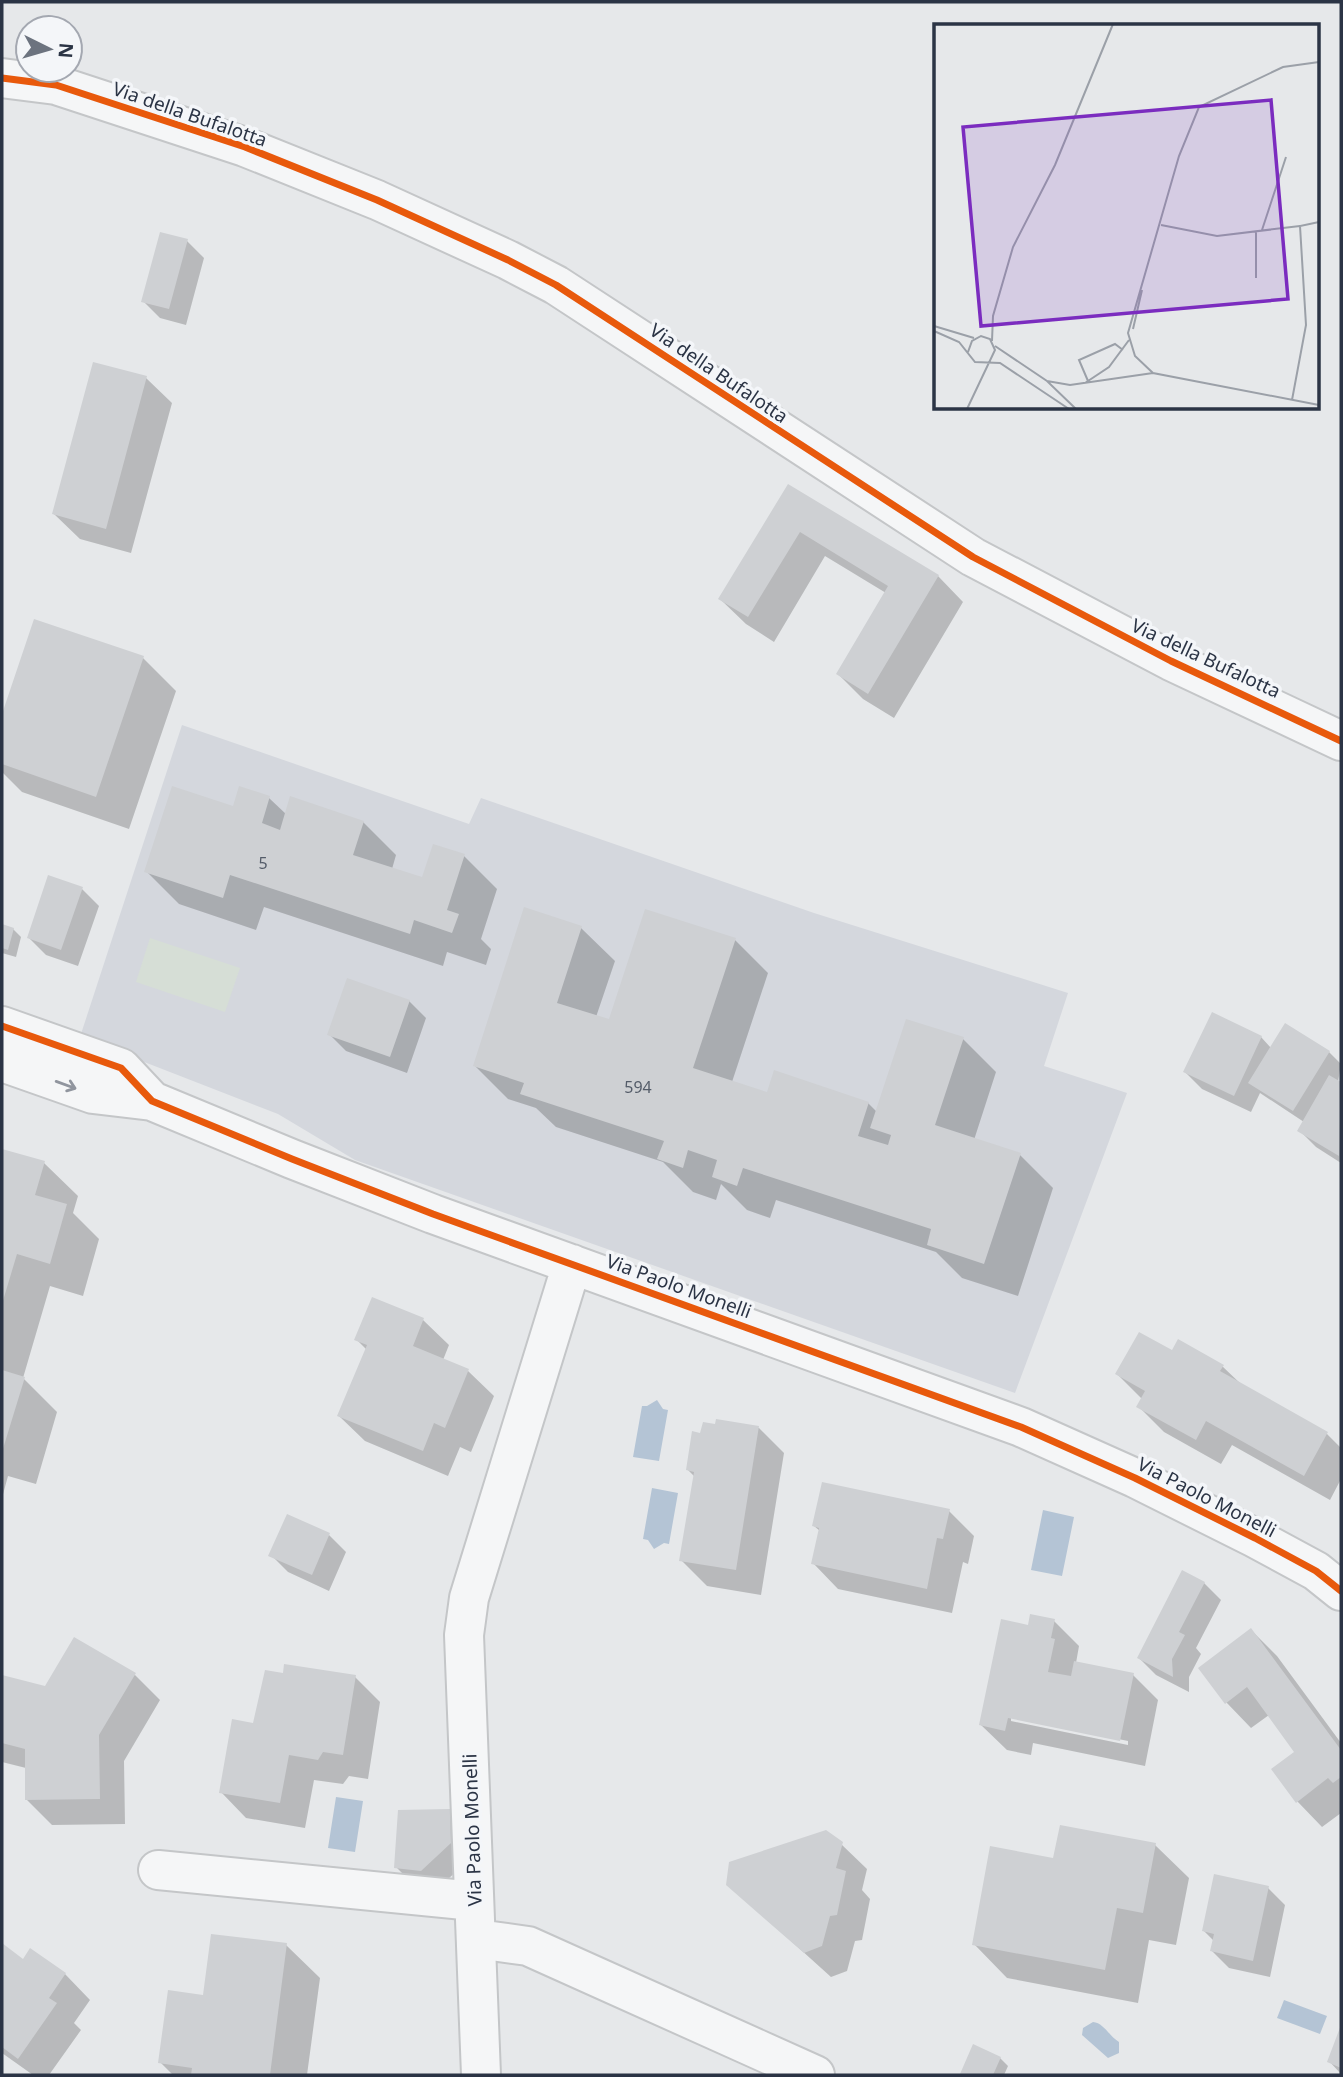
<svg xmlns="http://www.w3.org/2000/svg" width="1343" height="2077" viewBox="0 0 1343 2077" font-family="'Noto Sans',sans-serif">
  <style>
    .built { fill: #d4d7dd }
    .green { fill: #d6ded6 }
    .water { fill: #b4c4d5 }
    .shadow { fill: #0003; fill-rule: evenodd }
    .building { fill: #ced0d3 }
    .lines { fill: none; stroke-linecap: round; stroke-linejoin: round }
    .minor-casing { stroke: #c4c6c8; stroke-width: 42 }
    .minor { stroke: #f5f6f7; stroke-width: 38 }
    .cycleway-casing { stroke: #f4f6f9; stroke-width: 11 }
    .cycleway { stroke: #e8590c; stroke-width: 7 }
    .oneway { stroke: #90959e }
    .labels { text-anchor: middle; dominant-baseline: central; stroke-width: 7; stroke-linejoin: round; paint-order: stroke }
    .number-label { font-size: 16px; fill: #545c69 }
    .street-label { font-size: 19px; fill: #2b3445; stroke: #f4f6f9 }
    .inset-road { fill: none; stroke: #9ba0a8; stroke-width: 2 }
    .view { fill: #7b2cbf; fill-opacity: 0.15; stroke: #7b2cbf; stroke-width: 3.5 }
    .inset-edge { fill: none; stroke: #2b3445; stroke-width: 3.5 }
  </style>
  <rect width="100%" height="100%" fill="#e6e8ea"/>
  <!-- built -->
  <path class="built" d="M 182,725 L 469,824 L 481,798 L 814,913 L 1068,993 L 1044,1066 L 1127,1093 L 1015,1393 L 355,1160 L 278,1114 L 80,1037 Z"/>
  <!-- green -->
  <path class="green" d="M 150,938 L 240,968 L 225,1012 L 136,982 Z"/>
  <!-- water -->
  <path class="water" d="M 657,1400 L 663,1409 L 668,1410 L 659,1461 L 633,1457 L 642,1406 L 647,1406 Z
    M 652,1488 L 678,1493 L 669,1544 L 664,1543 L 654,1549 L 648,1540 L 643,1539 Z
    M 1043,1510 L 1074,1517 L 1062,1576 L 1031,1570 Z
    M 336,1797 L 363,1801 L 355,1852 L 328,1848 Z
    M 1284,2000 L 1327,2016 L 1320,2034 L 1277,2018 Z
    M 1093,2022 C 1104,2023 1109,2036 1119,2042 L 1119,2053 L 1108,2058 L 1082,2035 L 1083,2028 Z"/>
  <!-- shadow -->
  <path class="shadow" d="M 187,241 L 204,258 L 186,325 L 160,318 L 143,301 Z
    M 146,378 L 172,403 L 131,553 L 80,539 L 54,514 Z
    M 788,486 L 938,576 L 963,602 L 894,718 L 863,699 L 838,674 L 886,593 L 825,556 L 774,642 L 746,624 L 720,599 Z
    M 35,621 L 143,658 L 176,691 L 129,829 L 22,792 L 2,772 L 2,719 Z
    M 269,798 L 287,815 L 363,822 L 396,855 L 392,869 L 423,880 L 464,856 L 497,889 L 481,939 L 491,949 L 486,965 L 447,952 L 443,966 L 264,907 L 256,930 L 179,904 L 146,871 L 234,808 Z
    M 82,889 L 99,906 L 78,966 L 46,955 L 29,938 Z
    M 525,910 L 581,928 L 615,961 L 596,1017 L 610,1021 L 735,940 L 768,973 L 732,1082 L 768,1094 L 868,1103 L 877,1112 L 963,1039 L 996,1072 L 974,1140 L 1020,1155 L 1053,1188 L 1018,1296 L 962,1278 L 936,1252 L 776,1200 L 770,1218 L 747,1210 L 721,1184 L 716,1200 L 693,1192 L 663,1162 L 556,1127 L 536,1108 L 508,1099 L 475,1066 Z
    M 2,926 L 13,929 L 21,937 L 16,957 L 2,953 Z
    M 409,1001 L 426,1018 L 407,1073 L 346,1051 L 329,1034 Z
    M 1261,1037 L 1271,1048 L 1329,1052 L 1341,1064 L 1338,1082 L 1341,1084 L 1341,1163 L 1316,1147 L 1299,1130 L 1304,1122 L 1260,1093 L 1251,1112 L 1202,1089 L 1185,1072 Z
    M 2,1150 L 44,1163 L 78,1196 L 73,1213 L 99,1239 L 83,1296 L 50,1286 L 23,1378 L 57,1412 L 36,1484 L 8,1476 L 2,1498 Z
    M 373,1299 L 423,1320 L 449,1345 L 443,1360 L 468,1371 L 494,1396 L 471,1452 L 460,1447 L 448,1476 L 365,1441 L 339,1416 L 367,1350 L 356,1339 Z
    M 1172,1352 L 1222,1366 L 1243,1386 L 1327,1434 L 1341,1448 L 1341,1479 L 1330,1500 L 1232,1445 L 1221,1464 L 1164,1432 L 1138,1406 L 1142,1399 L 1117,1374 Z
    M 759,1428 L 784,1453 L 761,1595 L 707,1586 L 681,1560 L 695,1477 L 688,1470 L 702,1435 Z
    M 949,1511 L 974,1536 L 968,1564 L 963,1562 L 952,1613 L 838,1589 L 813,1563 L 820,1531 L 814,1526 Z
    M 329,1535 L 346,1552 L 329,1591 L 288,1572 L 271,1555 Z
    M 1204,1583 L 1221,1600 L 1196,1648 L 1201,1654 L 1189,1677 L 1189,1692 L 1156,1675 L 1139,1658 Z
    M 1054,1621 L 1079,1646 L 1076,1663 L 1133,1675 L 1158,1700 L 1145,1766 L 1033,1743 L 1031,1755 L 1007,1750 L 981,1725 L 1029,1627 ZM 1011,1717 L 1128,1741 L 1128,1745 L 1011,1721 Z
    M 1251,1630 L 1277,1656 L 1341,1743 L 1341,1813 L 1322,1827 L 1297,1801 L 1297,1752 L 1269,1715 L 1251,1728 L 1226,1702 Z
    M 135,1675 L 160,1700 L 124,1761 L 125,1824 L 52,1825 L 26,1799 L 26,1768 L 2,1762 L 2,1677 L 46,1688 Z
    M 285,1675 L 355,1677 L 380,1702 L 368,1779 L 349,1776 L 343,1784 L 314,1780 L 305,1828 L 246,1818 L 221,1792 L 254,1725 Z
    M 450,1811 L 467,1828 L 468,1861 L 438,1888 L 413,1884 L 396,1867 Z
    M 841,1844 L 867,1869 L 862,1890 L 870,1899 L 862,1940 L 855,1941 L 847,1971 L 831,1977 L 728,1884 Z
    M 1155,1845 L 1189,1878 L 1176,1945 L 1149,1940 L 1138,2003 L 1007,1978 L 974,1944 L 1055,1860 Z
    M 1268,1888 L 1285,1905 L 1270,1977 L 1229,1968 L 1212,1951 L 1214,1941 L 1204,1931 Z
    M 286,1945 L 320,1978 L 307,2075 L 173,2075 L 160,2062 L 204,1997 Z
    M 2,1946 L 23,1961 L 31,1950 L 65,1974 L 90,2000 L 74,2023 L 81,2030 L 49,2075 L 33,2075 L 2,2053 Z
    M 1341,2029 L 1341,2074 L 1329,2061 Z
    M 1000,2058 L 1008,2066 L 1004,2075 L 962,2073 Z"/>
  <!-- building -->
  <path class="building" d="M 160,232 L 188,239 L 169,309 L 141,302 Z
    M 93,362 L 147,376 L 106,529 L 52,514 Z
    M 788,484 L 939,575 L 868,694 L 836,674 L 888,586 L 800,532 L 748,617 L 718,599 Z
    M 34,619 L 144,656 L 96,797 L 2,764 L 2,714 Z
    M 172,786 L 233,806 L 239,786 L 270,796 L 262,823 L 280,830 L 290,796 L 364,821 L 353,855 L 422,877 L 433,844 L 465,854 L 447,910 L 459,914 L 452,933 L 414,920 L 410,934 L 230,875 L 223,898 L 144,872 Z
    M 48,875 L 83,887 L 61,950 L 27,938 Z
    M 524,907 L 582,926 L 557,1003 L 609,1019 L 645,909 L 736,938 L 693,1068 L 767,1092 L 774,1070 L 869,1102 L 858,1136 L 888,1145 L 891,1135 L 870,1128 L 906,1019 L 964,1037 L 935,1125 L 1021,1153 L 984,1264 L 927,1245 L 931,1229 L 743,1168 L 737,1186 L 712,1177 L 717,1160 L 688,1150 L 683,1168 L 657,1159 L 664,1141 L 520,1094 L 524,1083 L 473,1066 Z
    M 2,924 L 14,928 L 8,950 L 2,948 Z
    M 347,978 L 410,1000 L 390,1057 L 327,1035 Z
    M 1212,1012 L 1262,1036 L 1234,1096 L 1183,1072 Z
    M 1285,1023 L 1330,1051 L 1293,1111 L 1248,1083 Z
    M 1329,1075 L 1341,1082 L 1339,1156 L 1297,1131 Z
    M 2,1149 L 45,1161 L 35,1195 L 67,1204 L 50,1264 L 17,1254 L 2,1304 Z
    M 372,1297 L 424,1318 L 413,1346 L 469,1369 L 445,1428 L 434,1423 L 423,1451 L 337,1416 L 367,1345 L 354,1340 Z
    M 1139,1332 L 1172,1350 L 1178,1339 L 1224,1365 L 1220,1371 L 1328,1432 L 1304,1476 L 1206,1421 L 1196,1440 L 1136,1407 L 1145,1391 L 1115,1374 Z
    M 2,1370 L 25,1377 L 2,1452 Z
    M 716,1419 L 759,1426 L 736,1570 L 679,1561 L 694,1472 L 686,1470 L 692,1431 L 700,1433 L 703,1422 L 715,1424 Z
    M 822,1482 L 950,1509 L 943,1539 L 937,1538 L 927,1589 L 811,1564 L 819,1528 L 812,1526 Z
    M 287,1514 L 330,1533 L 312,1575 L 268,1556 Z
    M 1182,1570 L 1205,1582 L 1179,1632 L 1185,1635 L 1172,1659 L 1173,1677 L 1137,1658 Z
    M 1030,1614 L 1055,1619 L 1051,1638 L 1055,1639 L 1048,1672 L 1071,1676 L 1074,1661 L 1134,1673 L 1120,1741 L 1008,1718 L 1005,1731 L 979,1725 L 1001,1619 L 1028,1625 Z
    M 1251,1628 L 1341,1750 L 1341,1777 L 1333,1783 L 1328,1778 L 1296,1803 L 1271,1769 L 1294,1752 L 1247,1687 L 1225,1704 L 1198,1668 Z
    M 74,1637 L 136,1673 L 99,1735 L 100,1799 L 25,1800 L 25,1749 L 2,1743 L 2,1675 L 45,1686 Z
    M 284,1664 L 356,1675 L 343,1755 L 323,1752 L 318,1760 L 289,1755 L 280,1803 L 219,1793 L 232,1719 L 253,1723 L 265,1670 L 283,1673 Z
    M 450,1809 L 451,1843 L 421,1871 L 394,1868 L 398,1810 Z
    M 1060,1825 L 1156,1843 L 1143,1913 L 1117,1908 L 1105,1970 L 972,1945 L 990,1846 L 1053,1858 Z
    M 826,1830 L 843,1842 L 836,1868 L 846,1871 L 837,1915 L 830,1916 L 822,1946 L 804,1953 L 726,1885 L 729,1862 Z
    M 1214,1874 L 1269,1886 L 1253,1961 L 1210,1951 L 1214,1934 L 1202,1931 Z
    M 211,1934 L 287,1943 L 270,2075 L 191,2075 L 192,2068 L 158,2063 L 168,1990 L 203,1995 Z
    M 2,1943 L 23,1959 L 30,1948 L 66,1973 L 49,1998 L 57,2003 L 18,2059 L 2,2047 Z
    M 1341,2025 L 1341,2068 L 1327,2062 Z
    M 973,2044 L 1001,2057 L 993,2075 L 960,2074 Z"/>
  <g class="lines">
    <defs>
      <path id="minor" d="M 2,78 L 56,85 L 245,147 L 377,200 L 508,260 L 556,285 L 973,557 L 1171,661 L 1341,741
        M 2,1026 L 121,1068 L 152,1101 L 292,1159 L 433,1214 L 1021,1427 L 1135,1478 L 1255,1538 L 1316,1571 L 1341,1591
        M 2,1062 L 93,1094 L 152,1101
        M 158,1870 L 474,1901
        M 477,1939 L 528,1946 L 815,2075
        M 481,2075 L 464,1635 L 469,1598 L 572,1264"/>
    </defs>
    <!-- minor casing -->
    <use href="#minor" class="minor-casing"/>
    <!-- minor -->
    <use href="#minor" class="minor"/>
    <defs>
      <path id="cycleway" d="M 2,78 L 56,85 L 245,147 L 377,200 L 508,260 L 556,285 L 973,557 L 1171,661 L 1341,741
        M 2,1026 L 121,1068 L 152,1101 L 292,1159 L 433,1214 L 1021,1427 L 1135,1478 L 1255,1538 L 1316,1571 L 1341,1591"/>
    </defs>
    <!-- cycleway casing -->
    <use href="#cycleway" class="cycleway-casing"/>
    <!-- cycleway -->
    <use href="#cycleway" class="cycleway"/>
  </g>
  <!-- one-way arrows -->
  <defs><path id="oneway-shaft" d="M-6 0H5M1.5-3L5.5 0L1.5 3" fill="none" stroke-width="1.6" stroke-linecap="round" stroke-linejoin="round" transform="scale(1.75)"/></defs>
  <use class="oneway" href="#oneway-shaft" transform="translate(66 1085) rotate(20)"/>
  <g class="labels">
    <!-- number labels -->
    <g class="number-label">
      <text x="263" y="863">5</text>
      <text x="638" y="1087">594</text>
    </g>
    <!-- street labels -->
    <g class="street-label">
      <text transform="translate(190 114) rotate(19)">Via della Bufalotta</text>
      <text transform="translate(719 373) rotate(34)">Via della Bufalotta</text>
      <text transform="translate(1206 658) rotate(25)">Via della Bufalotta</text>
      <text transform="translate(679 1286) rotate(20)">Via Paolo Monelli</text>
      <text transform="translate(1207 1497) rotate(27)">Via Paolo Monelli</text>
      <text transform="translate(472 1830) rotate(-92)">Via Paolo Monelli</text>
    </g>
  </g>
  <!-- overview -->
  <g transform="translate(934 24)">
    <rect width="385" height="385" fill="#e6e8ea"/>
    <path class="inset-road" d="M 385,38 L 349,43 L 265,83 L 245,132 L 194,309 L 201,332 L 219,349 L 385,381M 227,201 L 283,212 L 366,202M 328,206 L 352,133M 322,254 L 322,207M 0,302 L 40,314M 199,305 L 208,266M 0,307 L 25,318 L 41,338 L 66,339 L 135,385M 58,317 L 59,292 L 79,223 L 121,141 L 179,0M 61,322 L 113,357 L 142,385M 113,357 L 136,361 L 219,349M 154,357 L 145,336 L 181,320 L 189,326M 151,359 L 175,343 L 195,316M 358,376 L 372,301 L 366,202 L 385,198M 33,385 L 61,326 L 56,315 L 47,312 L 38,317 L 34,328"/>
    <path class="view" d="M 337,76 L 354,275 L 47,302 L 29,103 Z"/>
    <rect width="385" height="385" class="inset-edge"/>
  </g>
  <!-- border -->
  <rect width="1343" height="2077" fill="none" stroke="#2b3445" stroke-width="7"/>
  <!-- north arrow -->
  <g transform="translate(49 49) rotate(95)"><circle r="33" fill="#f4f6f9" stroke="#a4a8b1" stroke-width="2"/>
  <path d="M0-5L12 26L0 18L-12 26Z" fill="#6c737f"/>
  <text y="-10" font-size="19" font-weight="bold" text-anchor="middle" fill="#2b3445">N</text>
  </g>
</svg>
